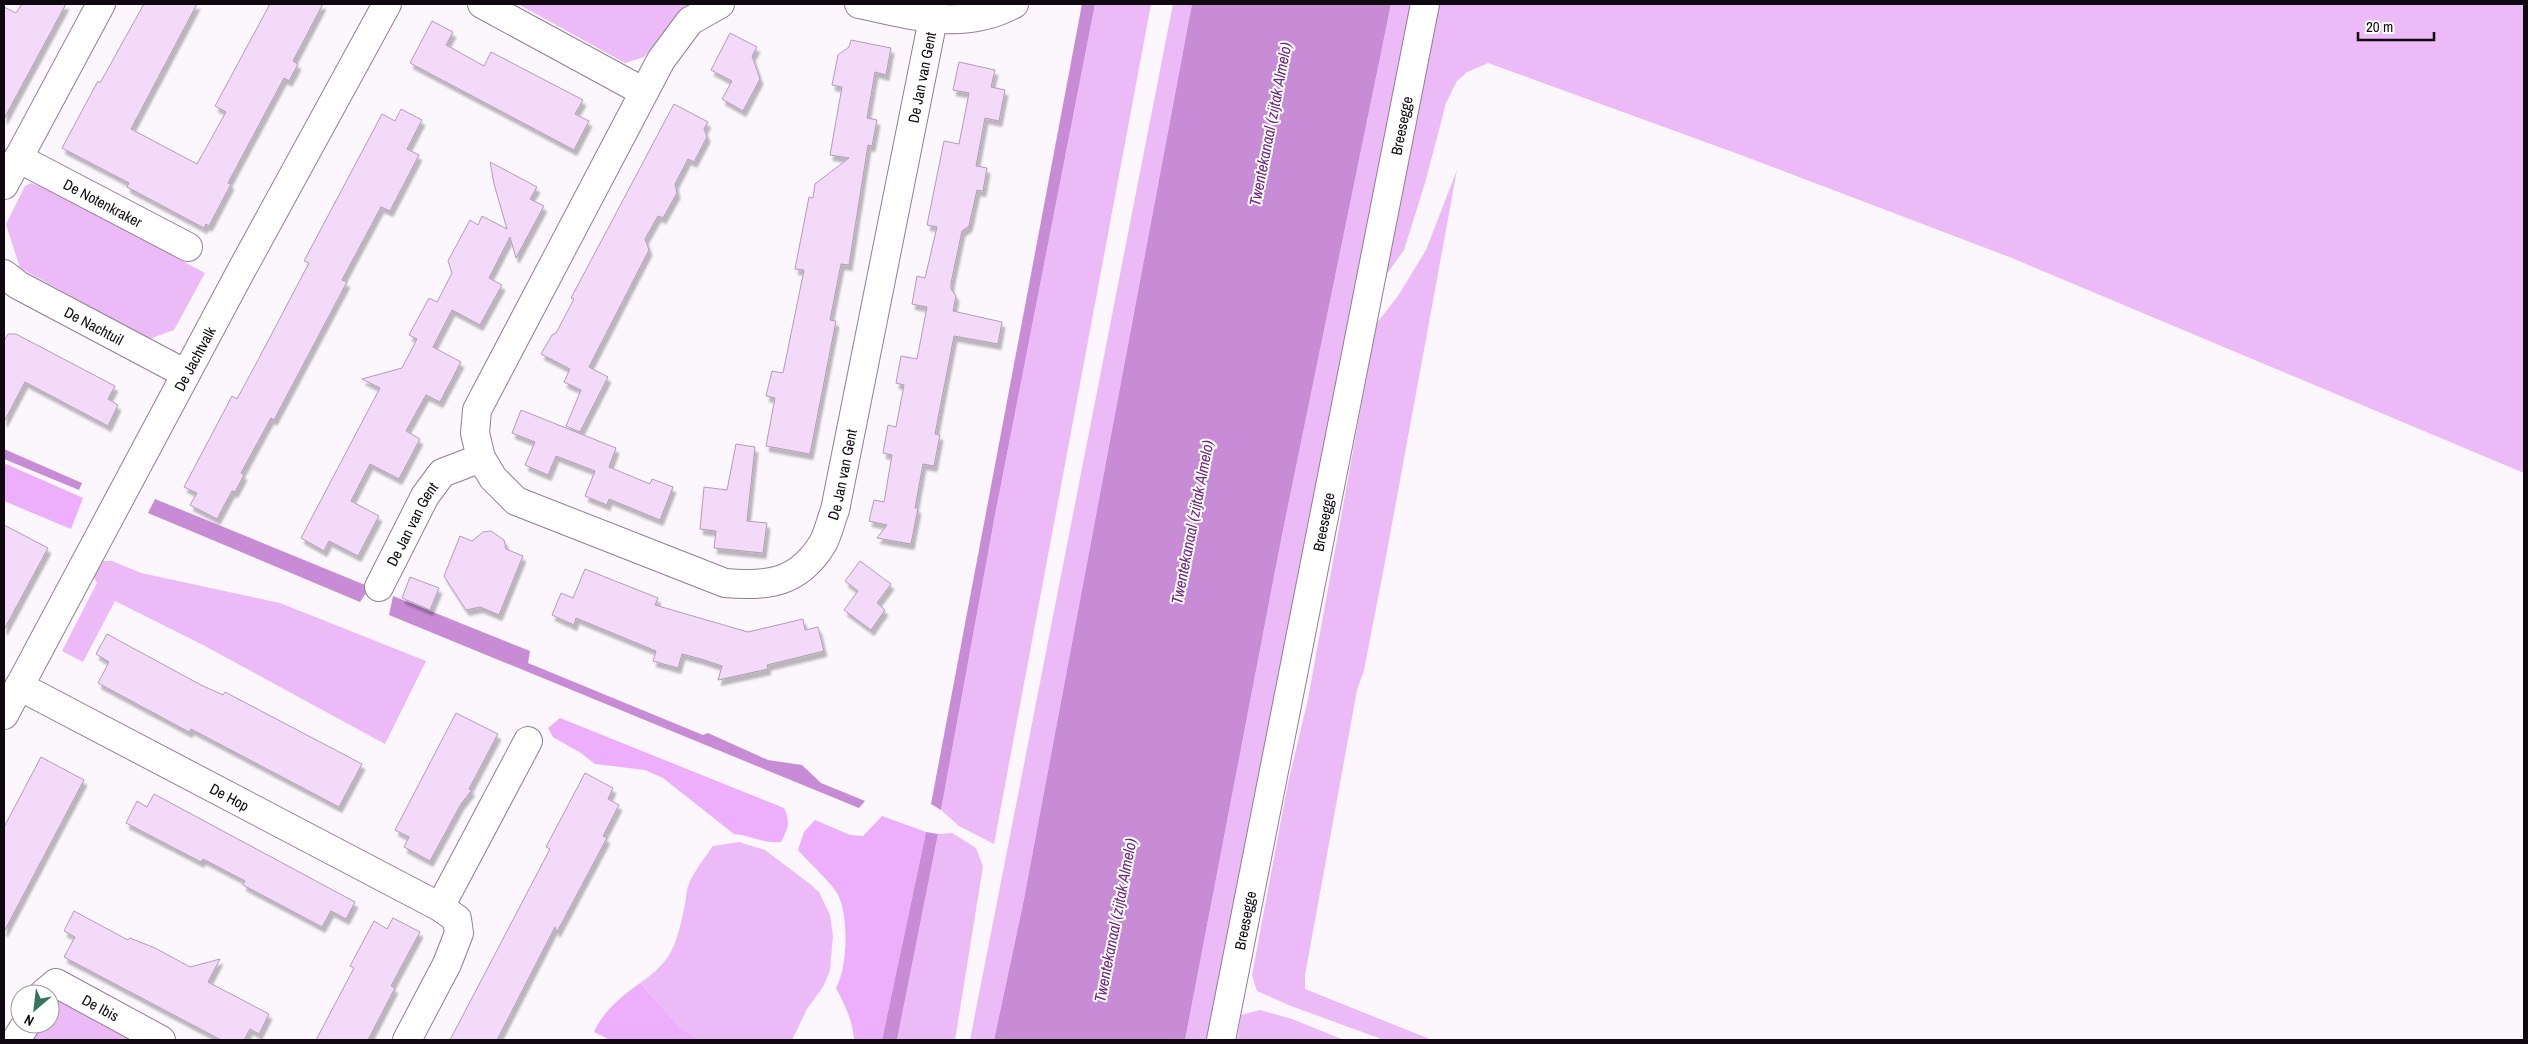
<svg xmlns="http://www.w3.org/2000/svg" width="2528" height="1044" viewBox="0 0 2528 1044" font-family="'Archivo Narrow',sans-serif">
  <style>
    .green { fill: #ebbaf7 }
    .forest { fill: #edaffb }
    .water { fill: #c88cd6 }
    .building { fill: #f3daf9; stroke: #b19cb6; filter: url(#shadow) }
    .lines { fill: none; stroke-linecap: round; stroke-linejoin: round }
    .minor-casing { stroke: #927d96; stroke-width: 30 }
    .minor { stroke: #fff; stroke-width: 28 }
    .labels { text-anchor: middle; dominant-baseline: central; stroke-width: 4; stroke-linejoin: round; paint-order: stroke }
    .street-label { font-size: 15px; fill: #0f0811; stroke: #fff }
    .water-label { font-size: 16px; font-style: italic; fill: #6e257d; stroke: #fff }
  </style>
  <defs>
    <filter id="shadow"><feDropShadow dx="3" dy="5.5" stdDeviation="1" flood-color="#0004"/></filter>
  </defs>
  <rect width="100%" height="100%" fill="#fcf7fd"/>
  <!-- green -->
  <path class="green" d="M 518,4 L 692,4 L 685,7 L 644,57 L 625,63 Z
    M 1095,4 L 1151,4 L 994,844 L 959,826 L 941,810 L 995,515 Z
    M 1173,4 L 1192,4 L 1023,904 L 994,1040 L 970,1040 Z
    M 1391,4 L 1413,4 L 1214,1040 L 1185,1040 L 1282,535 Z
    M 1434,4 L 2524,4 L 2524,473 L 2012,258 L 1741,155 L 1488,63 L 1467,72 L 1457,81 L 1446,103 L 1425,183 L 1404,250 L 1379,285 Z
    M 1457,170 L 1385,562 L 1364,670 L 1357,690 L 1305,975 L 1305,989 L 1432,1040 L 1384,1040 L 1291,1006 L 1257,991 L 1252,975 L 1288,783 L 1308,699 L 1376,324 L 1398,296 L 1426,250 Z
    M 31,183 L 52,191 L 205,273 L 174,330 L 149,339 L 20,268 L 6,224 L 25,186 Z
    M 103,561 L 112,561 L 141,573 L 280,603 L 426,661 L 385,744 L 205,646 L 115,601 L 83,662 L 62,651 L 97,583 L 92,575 Z
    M 952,833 L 976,848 L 983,866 L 955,1040 L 897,1040 L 938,834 Z
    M 739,842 L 765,850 L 810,884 L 819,892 L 830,915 L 833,936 L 830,970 L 823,987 L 807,1009 L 792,1040 L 701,1040 L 680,1027 L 640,983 C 672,961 676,946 684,909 C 686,901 686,893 688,886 C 694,871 704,859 713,846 Z
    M 56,999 L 148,1040 L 27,1040 L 37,1024 L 50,1024 L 50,1003 Z
    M 1260,1010 L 1292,1019 L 1344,1040 L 1237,1040 L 1241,1015 Z"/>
  <!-- forest -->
  <path class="forest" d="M 4,463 L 83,498 L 71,529 L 4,501 Z
    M 560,718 L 784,808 C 791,823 788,828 781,842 C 764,844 750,835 734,834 L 663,778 L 645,770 L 595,764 L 581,753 L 553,737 L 548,728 Z
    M 882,816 L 926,832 L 882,1040 L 854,1040 C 853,1021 845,1005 836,988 C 848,967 849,914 837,893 C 830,881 808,862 798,850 L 804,832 L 815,820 L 850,835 L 863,836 Z
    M 640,983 L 680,1027 L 701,1040 L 610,1040 L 594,1032 C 604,1010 621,997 640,983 Z"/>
  <!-- water -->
  <path class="water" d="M 1082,4 L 1095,4 L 995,515 L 941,810 L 931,804 Z
    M 1192,4 L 1391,4 L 1282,535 L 1185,1040 L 994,1040 L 1023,904 Z
    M 4,449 L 82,483 L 79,490 L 4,459 Z
    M 155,499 L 370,587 L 360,602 L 148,513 Z
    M 393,596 L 530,651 L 528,663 L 703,735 L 708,733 L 768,760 L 802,765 L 821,783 L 865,801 L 859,808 L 389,615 Z
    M 926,832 L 938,834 L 897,1040 L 882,1040 Z"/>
  <!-- building -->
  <path class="building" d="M 22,4 L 66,4 L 4,119 L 4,7 L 16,13 Z
    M 144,4 L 197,4 L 131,129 L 197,164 L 226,112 L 215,106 L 270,4 L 323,4 L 293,61 L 298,64 L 289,81 L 284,78 L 228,183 L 231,184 L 209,226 L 206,224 L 204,228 L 127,187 L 129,183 L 62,148 L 98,81 L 100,83 Z
    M 432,21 L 453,32 L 446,45 L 484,66 L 491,52 L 583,100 L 575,114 L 589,121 L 574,150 L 410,63 Z
    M 730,33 L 757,47 L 752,56 L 760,79 L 743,111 L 722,99 L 732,81 L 711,70 Z
    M 851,40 L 891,48 L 886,75 L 875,72 L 867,118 L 877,120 L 872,146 L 868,145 L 849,265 L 841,264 L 830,320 L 836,321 L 810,454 L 766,446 L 775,398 L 766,396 L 772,371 L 783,373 L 804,270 L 795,269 L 809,197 L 813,198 L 815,184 L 849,158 L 830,155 L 842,87 L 832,85 L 838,55 L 849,47 Z
    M 959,62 L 995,70 L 991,87 L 1005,90 L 999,121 L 985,118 L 976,166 L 987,168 L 983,191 L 977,190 L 969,226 L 962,231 L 951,283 L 951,289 L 956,296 L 953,311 L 1002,322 L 998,344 L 954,336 L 935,434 L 940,435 L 934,466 L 923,464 L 915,508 L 918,508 L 911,544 L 877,538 L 887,525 L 869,521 L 874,500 L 884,502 L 892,455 L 883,453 L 888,425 L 896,427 L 904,385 L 896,383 L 901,356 L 917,359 L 927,307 L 912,304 L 917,276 L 925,278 L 937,227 L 927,225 L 944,141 L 959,144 L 969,93 L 953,90 Z
    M 674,104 L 708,122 L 704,129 L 707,137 L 694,162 L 688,159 L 675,184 L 677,193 L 663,218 L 658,216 L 645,239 L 649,250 L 589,367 L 608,377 L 580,432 L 566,426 L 581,390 L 564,382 L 570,369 L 541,354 L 552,335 L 556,333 L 574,299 L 571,298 Z
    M 401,109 L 422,120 L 407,149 L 419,155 L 390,211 L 381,207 L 342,280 L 347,282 L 274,420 L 271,418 L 241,473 L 244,475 L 235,492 L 232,491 L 217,519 L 190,505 L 197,493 L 184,487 L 232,396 L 237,399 L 258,360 L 309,263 L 304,261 L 382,114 L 395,121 Z
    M 490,162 L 537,187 L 530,199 L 544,206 L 516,258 L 510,237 L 489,278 L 502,285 L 480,325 L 452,310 L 433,347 L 461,362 L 440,402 L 426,395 L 406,431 L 420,439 L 399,479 L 370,464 L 351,501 L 379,516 L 358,556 L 329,541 L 324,551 L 301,538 L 380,388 L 362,379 L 402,368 L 417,339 L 409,335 L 429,298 L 437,302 L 452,273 L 448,261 L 470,220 L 478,225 L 482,216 L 507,229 L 494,184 Z
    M 8,334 L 16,334 L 115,386 L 108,399 L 118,405 L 108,426 L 25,382 L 4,422 L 4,341 Z
    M 521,410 L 616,448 L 609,467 L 650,484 L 652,479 L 673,487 L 660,520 L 609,499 L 607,505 L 585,496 L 595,471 L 556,456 L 548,475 L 525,465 L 535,442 L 512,433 Z
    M 736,444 L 755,447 L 747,521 L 767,523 L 763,553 L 714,548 L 716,531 L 700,529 L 704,487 L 727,490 Z
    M 4,525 L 48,548 L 4,630 Z
    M 491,531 L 504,540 L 506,549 L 523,556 L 499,615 L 480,607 L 466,610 L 444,576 L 460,536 L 472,541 L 483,532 Z
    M 860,561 L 891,584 L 877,603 L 885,610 L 871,630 L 844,610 L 858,591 L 845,581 Z
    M 585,569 L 658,598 L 655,605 L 748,632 L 803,619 L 805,630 L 818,627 L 824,651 L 767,665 L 768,669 L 718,680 L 722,666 L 701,659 L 682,654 L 678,668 L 653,661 L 656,651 L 576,618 L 574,625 L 552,615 L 561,593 L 573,598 Z
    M 410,577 L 439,588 L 430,610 L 402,598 Z
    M 107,634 L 201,685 L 223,695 L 225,692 L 362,764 L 339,807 L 191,729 L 189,732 L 98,683 L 109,662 L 96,654 Z
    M 456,713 L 498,734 L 469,789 L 472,790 L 461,804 L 430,861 L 404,847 L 409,837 L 395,830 Z
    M 41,757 L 84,780 L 4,932 L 4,827 Z
    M 585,773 L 613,788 L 608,799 L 619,805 L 603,836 L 607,838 L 557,932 L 555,927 L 497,1040 L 450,1040 L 550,849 L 546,847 Z
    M 154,794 L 355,902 L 346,919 L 331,911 L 322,927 L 243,885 L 245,881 L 203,859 L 201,862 L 126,823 L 137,801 L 147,807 Z
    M 74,911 L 128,940 L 130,938 L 155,948 L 190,967 L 220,959 L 208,982 L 269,1014 L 259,1034 L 250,1029 L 244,1040 L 221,1040 L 64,957 L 75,937 L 64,931 Z
    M 393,918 L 420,932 L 391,986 L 395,988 L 368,1040 L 316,1040 L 354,968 L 350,966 L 374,921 L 387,929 Z"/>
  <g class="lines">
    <defs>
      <g id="minor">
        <path d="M 482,4 L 644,92"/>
        <path d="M 859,4 C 913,15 963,32 1014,4"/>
        <path id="s1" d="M 18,158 L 188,247"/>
        <path d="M 4,185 L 101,4"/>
        <path id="s2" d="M 4,274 L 18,285 L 186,374"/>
        <path id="s3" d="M 481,458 L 493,478 L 516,501 L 725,583 C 768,587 799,583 823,543 C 828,534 831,520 835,510 L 933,19"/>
        <path id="s4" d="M 379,587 L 425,496 L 442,473 L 481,458 L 475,433 L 477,410 L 661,60 L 690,21 L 720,4"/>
        <path id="s5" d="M 19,686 L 440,907"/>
        <path id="s6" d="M 4,715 L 241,271 L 387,4"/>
        <path id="s7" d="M 43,994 L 56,983 L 161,1040"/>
        <path d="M 16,1040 L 26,1024"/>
        <path d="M 407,1040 L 447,964 L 459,933 L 457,919 L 440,907 L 528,741"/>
        <path id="s8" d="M 1221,1040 L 1425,4"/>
      </g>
    </defs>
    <!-- minor casing -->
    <use href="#minor" class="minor-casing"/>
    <!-- minor -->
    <use href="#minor" class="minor"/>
  </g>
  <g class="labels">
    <!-- street labels -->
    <g class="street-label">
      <text stroke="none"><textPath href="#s3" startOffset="870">De Jan van Gent</textPath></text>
      <text stroke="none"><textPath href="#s8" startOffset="932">Breesegge</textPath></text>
      <text stroke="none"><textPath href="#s1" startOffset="96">De Notenkraker</textPath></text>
      <text stroke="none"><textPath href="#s2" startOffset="104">De Nachtuil</textPath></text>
      <text stroke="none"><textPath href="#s6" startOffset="404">De Jachtvalk</textPath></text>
      <text stroke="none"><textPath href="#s3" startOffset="465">De Jan van Gent</textPath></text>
      <text stroke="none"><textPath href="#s8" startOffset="528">Breesegge</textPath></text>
      <text stroke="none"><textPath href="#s4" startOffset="71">De Jan van Gent</textPath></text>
      <text stroke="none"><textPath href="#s5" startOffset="238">De Hop</textPath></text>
      <text stroke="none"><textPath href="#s8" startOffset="122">Breesegge</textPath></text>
      <text stroke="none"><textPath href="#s7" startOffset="68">De Ibis</textPath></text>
    </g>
    <!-- water labels -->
    <g class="water-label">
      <text transform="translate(1270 124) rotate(-79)">Twentekanaal (zijtak Almelo)</text>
      <text transform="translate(1192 522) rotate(-79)">Twentekanaal (zijtak Almelo)</text>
      <text transform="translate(1115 920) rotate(-79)">Twentekanaal (zijtak Almelo)</text>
    </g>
  </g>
  <!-- border -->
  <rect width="2528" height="1044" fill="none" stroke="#0f0811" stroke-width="10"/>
  <!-- north arrow -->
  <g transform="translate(35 1009) rotate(208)"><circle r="24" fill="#ffffff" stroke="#9f9ca0"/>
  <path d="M0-4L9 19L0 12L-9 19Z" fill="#377561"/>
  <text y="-8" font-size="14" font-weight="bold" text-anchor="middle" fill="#0f0811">N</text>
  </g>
  <!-- scale -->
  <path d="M2358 32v8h76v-8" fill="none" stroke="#0f0811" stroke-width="2.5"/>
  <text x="2366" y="32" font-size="15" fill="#0f0811" stroke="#ffffff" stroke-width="4" paint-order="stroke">20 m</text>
</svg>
